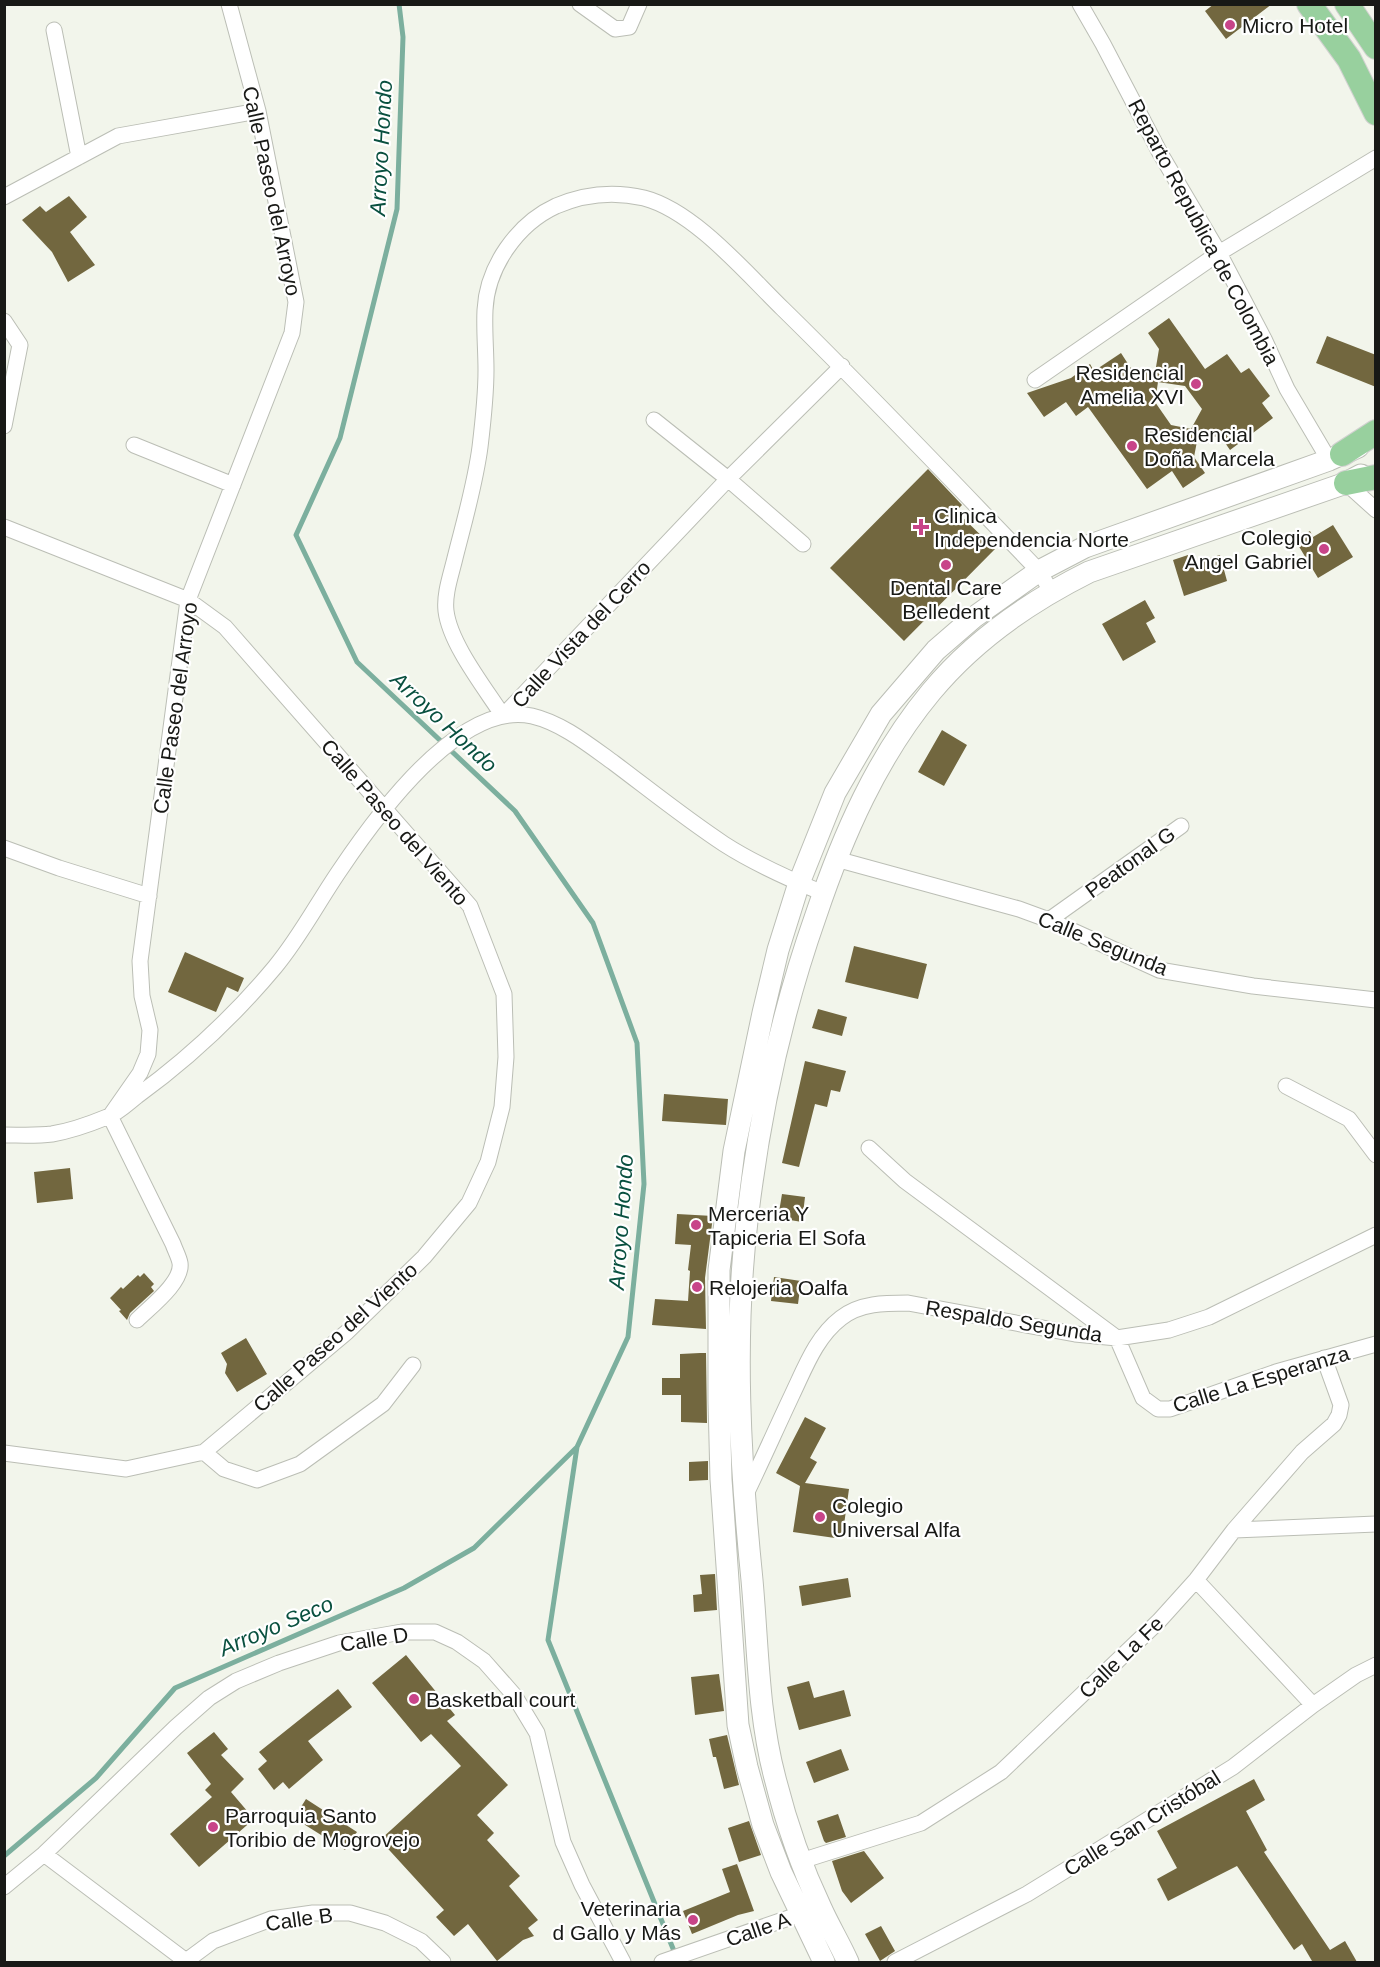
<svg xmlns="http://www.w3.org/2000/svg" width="1380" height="1967" viewBox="0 0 1380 1967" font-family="Helvetica,sans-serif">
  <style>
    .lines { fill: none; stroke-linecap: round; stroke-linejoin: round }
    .stream { stroke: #7caf9e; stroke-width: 5 }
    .building { fill: #72673f; fill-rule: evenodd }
    .minor-casing { stroke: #bbbeb5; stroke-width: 17 }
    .secondary-casing { stroke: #bbbeb5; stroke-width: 23 }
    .primary-casing { stroke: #d1d1d0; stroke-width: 26 }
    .minor { stroke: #fff; stroke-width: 15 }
    .secondary { stroke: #fff; stroke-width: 21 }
    .primary { stroke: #98d09e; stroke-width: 24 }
    .poi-dot { fill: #c84489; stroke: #fff; stroke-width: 2 }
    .labels { text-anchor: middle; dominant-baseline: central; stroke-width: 4.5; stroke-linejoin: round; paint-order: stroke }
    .poi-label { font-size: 21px; fill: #181916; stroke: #fff; text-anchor: start }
    .street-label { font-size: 21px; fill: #181916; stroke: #fff }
    .water-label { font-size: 22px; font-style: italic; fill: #09503f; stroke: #fff }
  </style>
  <rect width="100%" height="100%" fill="#f2f5eb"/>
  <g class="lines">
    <!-- stream -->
    <path class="stream" d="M 399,4 L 403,37 L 397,209 L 340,438 L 296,535 L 357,662 L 515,811 L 593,923 L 637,1043 L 644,1184 L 628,1337 L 577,1447 L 548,1640 L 676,1956
      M 4,1856 L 96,1778 L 175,1688 L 404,1588 L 474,1548 L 576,1448"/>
  </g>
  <!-- building -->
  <path class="building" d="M 1214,4 L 1272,4 L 1226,39 L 1205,11 Z
    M 69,196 L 87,217 L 70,232 L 95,265 L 68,282 L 52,252 L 22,220 L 40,206 L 46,212 Z
    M 1169,318 L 1205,369 L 1227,354 L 1241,373 L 1249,368 L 1270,396 L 1262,403 L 1273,418 L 1230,450 L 1221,437 L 1198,436 L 1194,457 L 1205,473 L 1183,488 L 1172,471 L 1147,489 L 1088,407 L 1076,416 L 1066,402 L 1044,417 L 1027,393 L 1071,378 L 1090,364 L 1094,371 L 1121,353 L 1132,370 L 1155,373 L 1159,349 L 1148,333 ZM 1158,382 L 1185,386 L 1202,409 L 1191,429 L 1171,425 L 1155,402 Z
    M 1327,336 L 1376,355 L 1376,387 L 1316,363 Z
    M 928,469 L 962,505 L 956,511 L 995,549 L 904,641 L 830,568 Z
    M 1333,525 L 1353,557 L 1318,578 L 1295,540 L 1310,531 L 1313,537 Z
    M 1188,555 L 1191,564 L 1220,555 L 1227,581 L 1184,596 L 1173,560 Z
    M 1145,600 L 1155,618 L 1146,623 L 1156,642 L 1123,661 L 1102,624 Z
    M 942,730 L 967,745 L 944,786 L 918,772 Z
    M 854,946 L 927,964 L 918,999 L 845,982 Z
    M 185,952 L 244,978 L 238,992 L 227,987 L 216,1012 L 168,992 Z
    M 818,1009 L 847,1017 L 842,1036 L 812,1028 Z
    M 805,1061 L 846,1071 L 840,1092 L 831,1090 L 827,1107 L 815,1104 L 799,1167 L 782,1163 Z
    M 664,1094 L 728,1099 L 726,1125 L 662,1121 Z
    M 70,1168 L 73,1199 L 37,1203 L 34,1172 Z
    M 782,1194 L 805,1197 L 802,1222 L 778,1218 Z
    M 677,1214 L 713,1216 L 705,1278 L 706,1329 L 652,1325 L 655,1299 L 688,1301 L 690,1271 L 688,1270 L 691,1245 L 675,1244 Z
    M 144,1273 L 154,1284 L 151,1287 L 154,1291 L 130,1313 L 127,1320 L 119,1311 L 121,1310 L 110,1298 L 121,1287 L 123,1289 L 138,1275 L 140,1277 Z
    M 774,1277 L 801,1281 L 798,1304 L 771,1301 Z
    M 246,1338 L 267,1374 L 237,1392 L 225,1373 L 227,1364 L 221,1353 Z
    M 700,1353 L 706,1353 L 707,1423 L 681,1422 L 681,1395 L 662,1395 L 662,1378 L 680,1378 L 680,1354 Z
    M 805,1417 L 826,1428 L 810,1458 L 817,1462 L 805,1483 L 849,1489 L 842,1539 L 793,1532 L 800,1486 L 776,1473 Z
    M 708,1461 L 708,1480 L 689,1481 L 689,1462 Z
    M 715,1574 L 717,1610 L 694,1612 L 693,1595 L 702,1594 L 700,1575 Z
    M 848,1578 L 851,1597 L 802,1606 L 799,1586 Z
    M 406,1655 L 455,1715 L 447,1721 L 508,1785 L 477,1815 L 494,1833 L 487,1840 L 520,1876 L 509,1886 L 538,1920 L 528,1928 L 534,1936 L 523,1940 L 497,1961 L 468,1924 L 454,1936 L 436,1917 L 444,1910 L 380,1840 L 461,1766 L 431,1734 L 421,1742 L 372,1683 Z
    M 719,1674 L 724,1711 L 695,1715 L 691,1677 Z
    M 809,1681 L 814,1698 L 844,1690 L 851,1716 L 799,1730 L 787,1687 Z
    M 338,1689 L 352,1707 L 308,1741 L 323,1760 L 289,1789 L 283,1782 L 274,1790 L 258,1769 L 267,1761 L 259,1752 Z
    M 214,1732 L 228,1749 L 221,1755 L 244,1779 L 231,1792 L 254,1819 L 199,1867 L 170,1834 L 212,1797 L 205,1790 L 211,1784 L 187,1753 Z
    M 727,1735 L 739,1785 L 724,1789 L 716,1757 L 713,1757 L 709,1739 Z
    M 841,1749 L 849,1770 L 814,1783 L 806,1762 Z
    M 1254,1779 L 1265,1800 L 1246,1811 L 1267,1850 L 1264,1852 L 1330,1950 L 1345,1941 L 1357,1962 L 1309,1962 L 1312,1961 L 1302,1944 L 1294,1950 L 1237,1866 L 1168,1901 L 1157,1879 L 1177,1868 L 1157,1831 Z
    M 306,1799 L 357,1832 L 345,1850 L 294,1818 Z
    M 838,1814 L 846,1837 L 826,1843 L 824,1841 L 817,1821 Z
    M 749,1821 L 761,1855 L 739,1862 L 728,1828 Z
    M 864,1851 L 884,1878 L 851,1903 L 842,1891 L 832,1861 Z
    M 737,1864 L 754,1911 L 738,1915 L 692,1934 L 683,1911 L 730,1892 L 722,1869 Z
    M 881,1926 L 895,1951 L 880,1961 L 865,1934 Z"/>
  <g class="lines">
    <defs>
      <path id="minor" d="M 580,4 L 615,29 L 629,27 L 639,4
        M 1080,4 L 1103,44 L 1160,153 L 1219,253 L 1265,341 L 1287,389 L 1329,460
        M 54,30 L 79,157
        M 4,197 L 118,136 L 258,111
        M 4,321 L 20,345 L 4,426
        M 1035,380 L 1219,253 L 1376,158
        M 654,420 L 728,479 L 803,544
        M 134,445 L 233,485
        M 1346,483 L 1376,510
        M 4,527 L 188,600 L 225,627 L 470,906 L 504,994 L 506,1057 L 502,1107 L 488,1162 L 469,1203 L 424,1257 L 347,1332 L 204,1452 L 126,1469 L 4,1453
        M 503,716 C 485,688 450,644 446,611 C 444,594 451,575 455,558 C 464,522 475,485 480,447 C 483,422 486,395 486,370 C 486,350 484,330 485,310 C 487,267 517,224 556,206 C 584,194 614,191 644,198 C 694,211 746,273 783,309 C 870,394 954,483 1039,571 L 1051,591
        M 503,716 L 728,479 L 842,366
        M 4,848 L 59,868 L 149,896
        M 836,859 L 1019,909 L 1049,920 L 1159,970 L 1253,986 L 1376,1000
        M 1049,920 L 1181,826
        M 1286,1086 L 1349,1119 L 1376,1155
        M 4,1135 C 20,1135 37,1136 52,1134 C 70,1131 90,1124 107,1117 C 118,1113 128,1103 137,1096 C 188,1059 235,1015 275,967 C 300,937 318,902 340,870 C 375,818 459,700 532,716 C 562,723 589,745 614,763 C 650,790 686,819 724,844 C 755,864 789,879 823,893
        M 869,1148 L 905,1181 L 932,1201 L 1117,1338 L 1143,1398 L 1158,1409 L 1170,1409 L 1276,1372 L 1376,1344
        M 137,1320 C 150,1307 183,1282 180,1263 C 179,1257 175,1250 173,1244 L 110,1116 L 140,1073 L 148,1054 L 150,1030 L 142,996 L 140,961 L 188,600 L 292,333 L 296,302 L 258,111 L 229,4
        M 204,1452 L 224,1469 L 257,1480 L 300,1464 L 383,1404 L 413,1365
        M 745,1496 C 761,1463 776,1429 792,1395 C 805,1368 816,1337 841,1318 C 860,1303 885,1303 908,1303 L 1075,1334 L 1117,1338 L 1169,1330 L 1209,1317 L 1376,1235
        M 1234,1530 L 1376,1524
        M 1196,1580 L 1313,1705
        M 44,1854 L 186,1961 L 213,1941 L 271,1919 L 313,1913 L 350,1913 L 385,1923 L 421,1941 L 443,1962
        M 801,1861 L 921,1823 L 1001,1772 L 1159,1621 L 1196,1580 L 1234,1530 L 1302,1452 L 1334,1424 L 1339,1415 L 1341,1405 L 1324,1358
        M 4,1887 L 44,1854 L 176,1727 L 209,1698 L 236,1681 L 279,1663 L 339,1643 L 402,1632 L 435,1632 L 457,1642 L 484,1661 L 514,1695 L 537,1733 L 563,1842 L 582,1885 L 623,1962
        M 662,1962 L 809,1911
        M 895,1962 L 1027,1894 L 1233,1767 L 1313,1705 L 1356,1675 L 1376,1665"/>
      <path id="secondary" d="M 824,1962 L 781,1872 L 763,1825 L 747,1767 L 738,1725 L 721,1479 L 719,1401 L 719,1270 L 734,1151 L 763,1013 L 778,950 L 799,883 L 835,793 L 881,714 L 936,650 L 973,618 L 1039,571 L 1085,547 L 1329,460 L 1358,447
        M 848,1962 C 840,1944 829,1926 821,1908 C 801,1866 786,1822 775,1778 C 758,1714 758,1646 752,1580 C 740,1462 733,1340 747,1221 C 759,1117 781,1014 816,915 C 843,835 877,757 931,692 C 974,640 1029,602 1089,572 L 1346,483 L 1361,475"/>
      <path id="primary" d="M 1309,4 L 1349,59 L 1376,113
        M 1347,4 L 1376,47
        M 1342,454 L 1376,432
        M 1346,483 L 1376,477"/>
    </defs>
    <!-- minor casing -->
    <use href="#minor" class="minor-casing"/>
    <!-- secondary casing -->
    <use href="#secondary" class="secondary-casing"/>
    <!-- primary casing -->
    <use href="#primary" class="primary-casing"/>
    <!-- minor -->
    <use href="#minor" class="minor"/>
    <!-- secondary -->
    <use href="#secondary" class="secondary"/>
    <!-- primary -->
    <use href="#primary" class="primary"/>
  </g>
  <!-- markers -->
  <g class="poi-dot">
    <circle cx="1230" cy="25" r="6"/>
    <circle cx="1196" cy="384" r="6"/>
    <circle cx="1132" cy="446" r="6"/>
    <path d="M918 518h6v6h6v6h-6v6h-6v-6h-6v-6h6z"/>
    <circle cx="1324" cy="549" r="6"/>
    <circle cx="946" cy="565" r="6"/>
    <circle cx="696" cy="1225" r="6"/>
    <circle cx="697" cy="1287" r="6"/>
    <circle cx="820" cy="1517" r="6"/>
    <circle cx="414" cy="1699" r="6"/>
    <circle cx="213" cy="1827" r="6"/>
    <circle cx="693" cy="1920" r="6"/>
  </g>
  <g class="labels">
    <!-- poi labels -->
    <g class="poi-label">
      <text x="1242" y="25">Micro Hotel</text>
      <text x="1184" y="372" text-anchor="end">Residencial<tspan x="1184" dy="24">Amelia XVI</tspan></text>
      <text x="1144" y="434">Residencial<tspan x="1144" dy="24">Doña Marcela</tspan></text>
      <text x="934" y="515">Clinica<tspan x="934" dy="24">Independencia Norte</tspan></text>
      <text x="1312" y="537" text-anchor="end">Colegio<tspan x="1312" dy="24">Angel Gabriel</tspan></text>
      <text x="946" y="587" text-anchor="middle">Dental Care<tspan x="946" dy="24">Belledent</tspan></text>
      <text x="708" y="1213">Merceria Y<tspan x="708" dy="24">Tapiceria El Sofa</tspan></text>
      <text x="709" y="1287">Relojeria Oalfa</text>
      <text x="832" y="1505">Colegio<tspan x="832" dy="24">Universal Alfa</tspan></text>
      <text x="426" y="1699">Basketball court</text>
      <text x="225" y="1815">Parroquia Santo<tspan x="225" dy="24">Toribio de Mogrovejo</tspan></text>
      <text x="681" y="1908" text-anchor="end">Veterinaria<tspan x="681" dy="24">d Gallo y Más</tspan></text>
    </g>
    <!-- street labels -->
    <g class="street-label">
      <text transform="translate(272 191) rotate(78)">Calle Paseo del Arroyo</text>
      <text transform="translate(1204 232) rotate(62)">Reparto Republica de Colombia</text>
      <text transform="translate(581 634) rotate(-47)">Calle Vista del Cerro</text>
      <text transform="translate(175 708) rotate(-82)">Calle Paseo del Arroyo</text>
      <text transform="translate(395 822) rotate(49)">Calle Paseo del Viento</text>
      <text transform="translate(1130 862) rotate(-36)">Peatonal G</text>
      <text transform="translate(1103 943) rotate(22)">Calle Segunda</text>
      <text transform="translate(1014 1321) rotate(9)">Respaldo Segunda</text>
      <text transform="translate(335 1337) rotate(-42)">Calle Paseo del Viento</text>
      <text transform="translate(1261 1379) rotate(-17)">Calle La Esperanza</text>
      <text transform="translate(374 1639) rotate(-9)">Calle D</text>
      <text transform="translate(1121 1657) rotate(-44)">Calle La Fe</text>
      <text transform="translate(1142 1823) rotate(-32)">Calle San Cristóbal</text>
      <text transform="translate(299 1919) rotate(-8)">Calle B</text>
      <text transform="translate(758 1929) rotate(-19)">Calle A</text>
    </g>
    <!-- water labels -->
    <g class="water-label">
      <text transform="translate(381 148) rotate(-87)">Arroyo Hondo</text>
      <text transform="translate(444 722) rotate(43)">Arroyo Hondo</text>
      <text transform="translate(621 1222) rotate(-86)">Arroyo Hondo</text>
      <text transform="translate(276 1626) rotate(-23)">Arroyo Seco</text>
    </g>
  </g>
  <!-- border -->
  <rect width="1380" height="1967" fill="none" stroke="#181916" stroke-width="12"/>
</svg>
